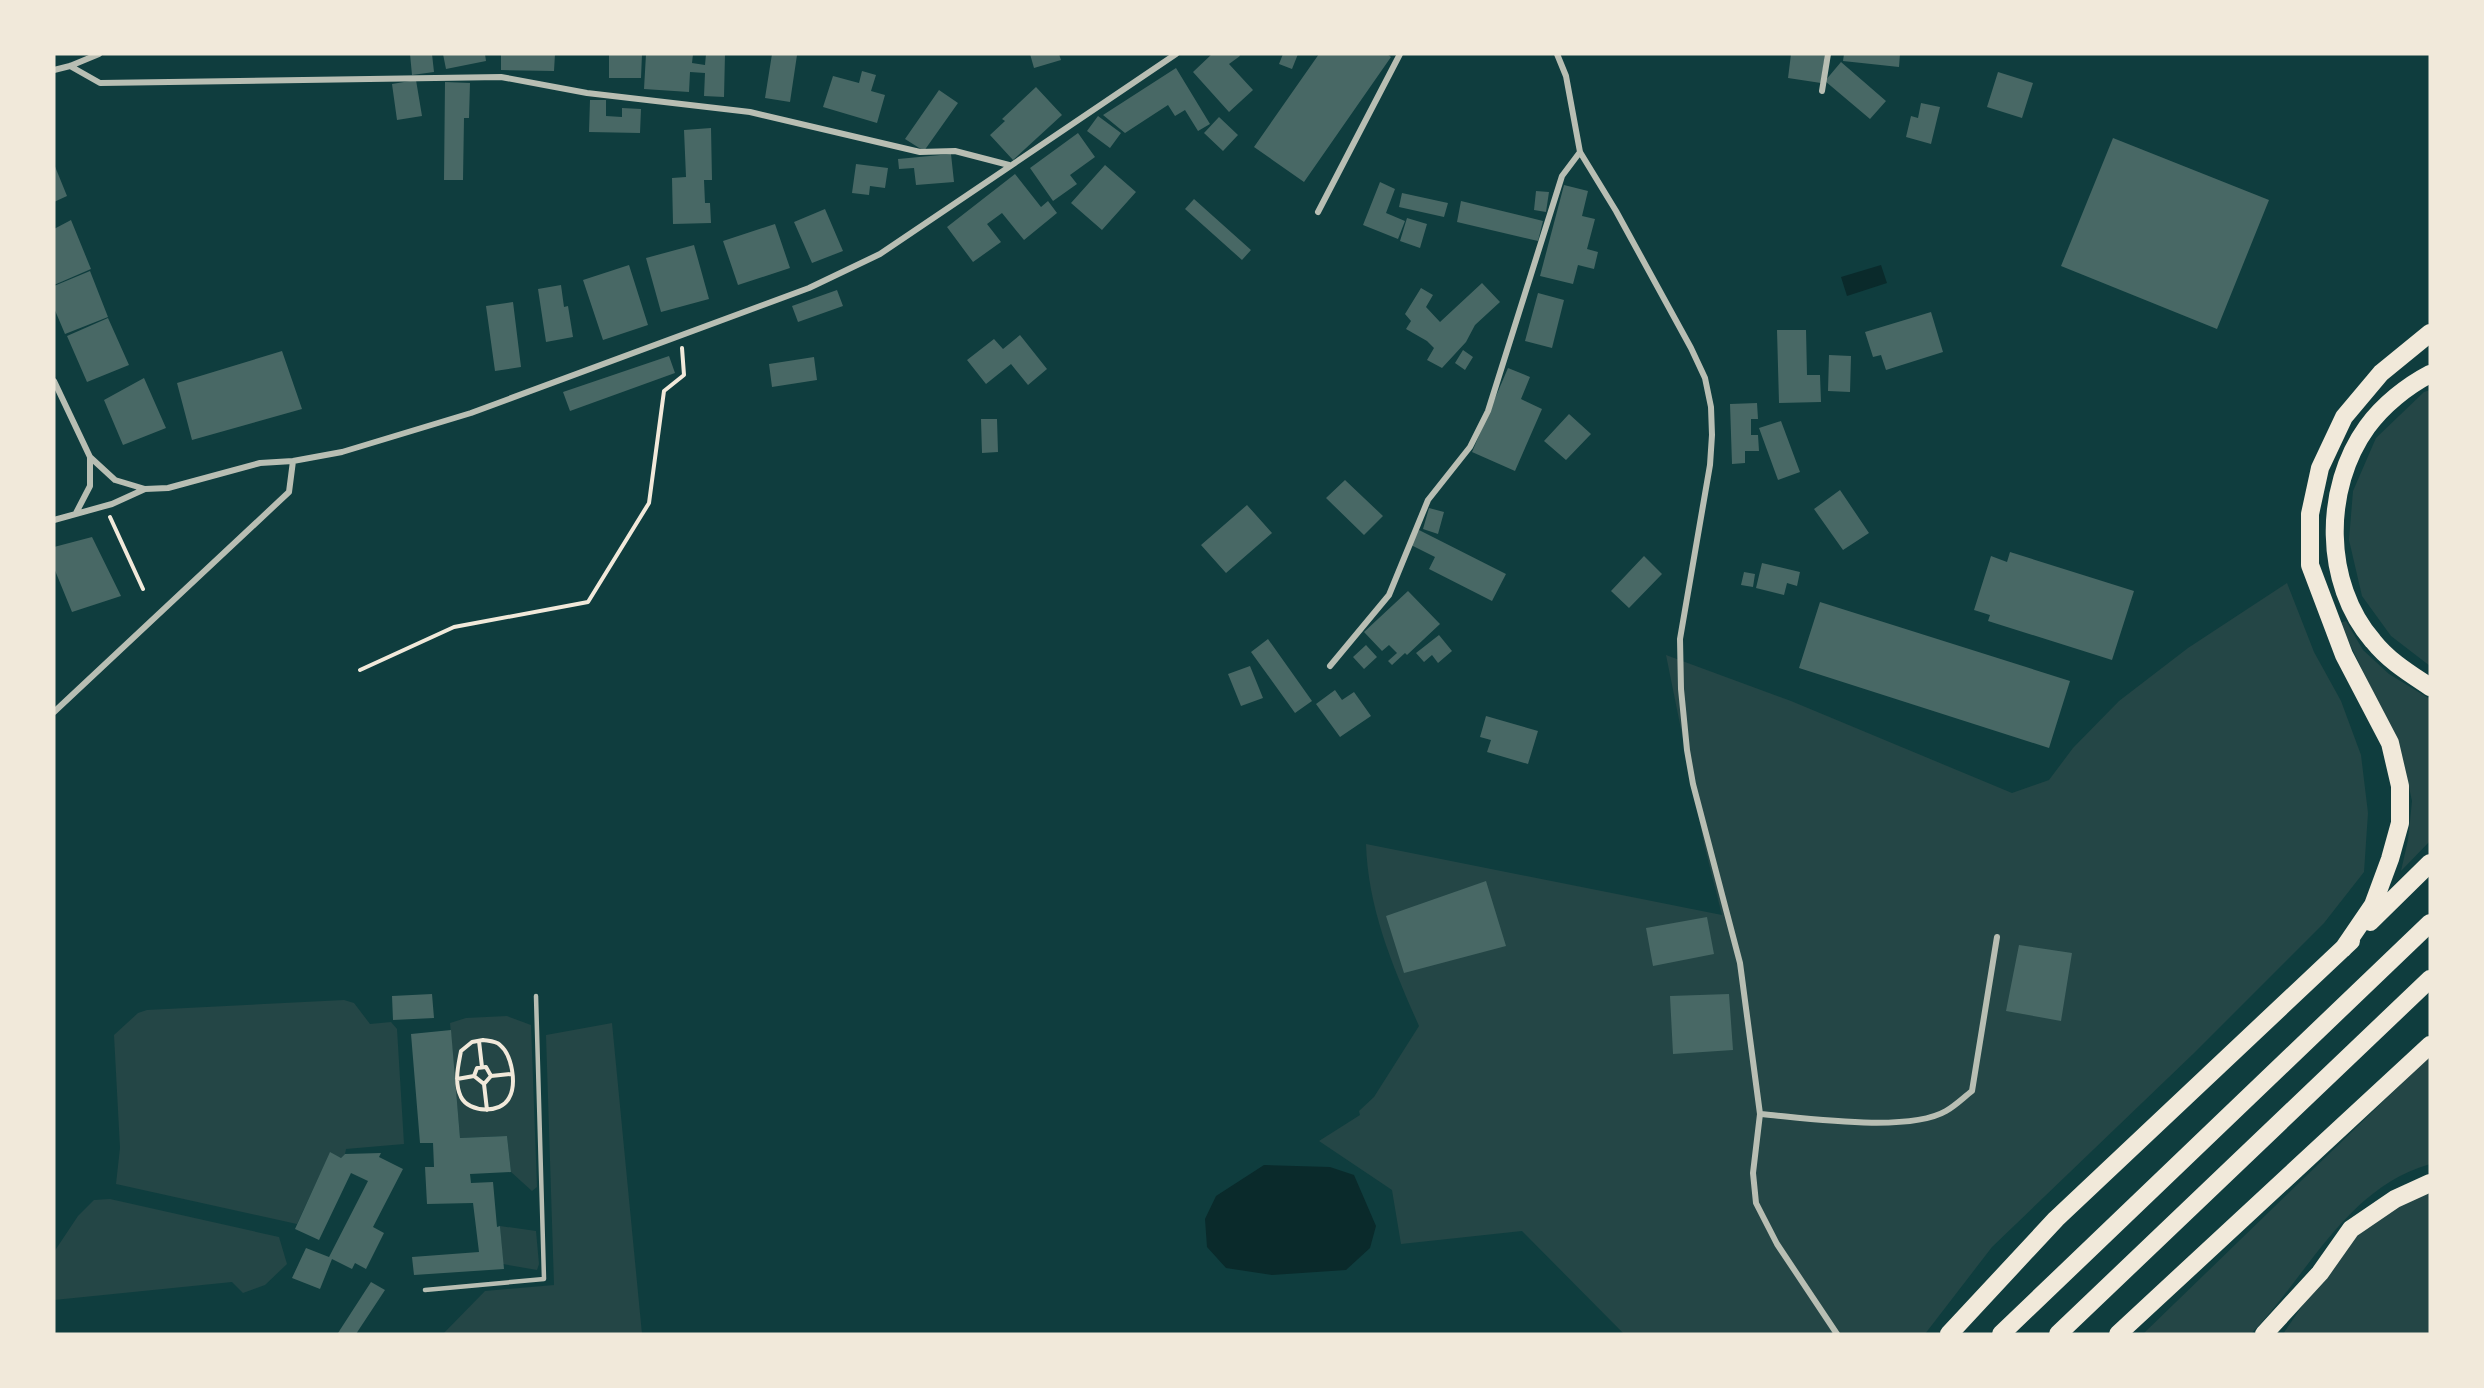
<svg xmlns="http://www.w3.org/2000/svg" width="2484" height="1388" viewBox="0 0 2484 1388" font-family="'PT Serif',serif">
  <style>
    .green { fill: #244646 }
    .water { fill: #0a2a2b }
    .building { fill: #486865 }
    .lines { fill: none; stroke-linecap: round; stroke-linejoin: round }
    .path { stroke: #f1e9da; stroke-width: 4 }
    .service { stroke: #b8beb3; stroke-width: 4.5 }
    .minor { stroke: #b8beb3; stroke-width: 6 }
    .motorway { stroke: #f1e9da; stroke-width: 18 }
  </style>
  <rect width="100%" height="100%" fill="#0f3d3e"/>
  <!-- green -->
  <path class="green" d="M 2430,390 L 2430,666 L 2391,636 L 2362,596 L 2349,540 L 2353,491 L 2376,438 L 2424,392 Z
    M 2287,583 L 2314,652 L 2341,701 L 2361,755 L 2368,813 L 2364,872 L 2324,923 L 2193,1054 L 1992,1247 L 1925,1334 L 1624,1334 L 1522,1231 L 1401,1244 L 1392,1190 L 1319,1141 L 1360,1115 L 1359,1111 L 1374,1097 L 1419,1026 C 1393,967 1368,909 1366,844 L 1722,915 L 1705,848 L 1666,655 L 1791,701 L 2012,793 L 2049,780 L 2073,748 L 2119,701 L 2188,648 Z
    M 2346,621 L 2363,650 L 2389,674 L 2430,699 L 2430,841 L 2401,871 L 2408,840 L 2412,801 L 2404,764 L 2395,739 L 2340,623 Z
    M 344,1000 L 354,1003 L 370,1024 L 391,1022 L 397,1029 L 404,1144 L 346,1149 L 345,1154 L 341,1158 L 330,1153 L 297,1224 L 116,1184 L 120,1148 L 114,1035 L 138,1013 L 147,1010 Z
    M 507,1016 L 531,1025 L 537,1187 L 532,1191 L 511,1172 L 507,1136 L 460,1138 L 450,1023 L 466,1018 Z
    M 612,1023 L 642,1334 L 443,1334 L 485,1291 L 554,1285 L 546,1035 Z
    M 2430,1056 L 2430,1164 C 2346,1188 2308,1275 2251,1334 L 2143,1334 Z
    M 2426,1194 L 2430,1194 L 2430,1334 L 2283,1334 L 2339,1252 L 2379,1214 Z
    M 110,1199 L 279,1237 L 287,1264 L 265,1285 L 243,1293 L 232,1282 L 54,1300 L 54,1252 L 78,1216 L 94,1200 Z
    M 500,1226 L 536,1231 L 539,1264 L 537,1270 L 503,1264 Z"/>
  <!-- water -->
  <path class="water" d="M 1881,265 L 1887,283 L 1847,296 L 1841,277 Z
    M 1264,1165 L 1330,1167 L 1354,1175 L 1376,1226 L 1370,1248 L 1346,1270 L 1272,1275 L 1226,1268 L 1207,1247 L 1205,1219 L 1216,1196 Z"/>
  <!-- building -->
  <path class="building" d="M 410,54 L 432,54 L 434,72 L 412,75 Z
    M 443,54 L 485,54 L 486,61 L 446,69 Z
    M 501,54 L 555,54 L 554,71 L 501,70 Z
    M 609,54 L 642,54 L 641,78 L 609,78 Z
    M 646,54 L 693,54 L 692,63 L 705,65 L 706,54 L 725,54 L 724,97 L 704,96 L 705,73 L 690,72 L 689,92 L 644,89 Z
    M 772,54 L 797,55 L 790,102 L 765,98 Z
    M 1030,54 L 1059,54 L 1061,60 L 1034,68 Z
    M 1212,54 L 1239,54 L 1240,56 L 1229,64 L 1253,90 L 1229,112 L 1193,72 Z
    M 1283,54 L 1298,54 L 1292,69 L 1279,64 Z
    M 1319,54 L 1387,54 L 1391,57 L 1304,182 L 1254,147 Z
    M 1791,54 L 1825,54 L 1821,83 L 1788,78 Z
    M 1844,54 L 1900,54 L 1899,67 L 1843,61 Z
    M 1841,62 L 1886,101 L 1870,119 L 1825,81 Z
    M 1176,68 L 1210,124 L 1198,131 L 1185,110 L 1175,116 L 1168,105 L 1125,133 L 1103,115 Z
    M 862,71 L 876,75 L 871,91 L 885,95 L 877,123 L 823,107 L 833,76 L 859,83 Z
    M 1998,72 L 2033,83 L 2022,118 L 1987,107 Z
    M 416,80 L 422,116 L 397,120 L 392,84 Z
    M 445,82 L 470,83 L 469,118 L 464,118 L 463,180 L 444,180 Z
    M 1036,87 L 1062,115 L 1013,160 L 990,135 L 1005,121 L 1002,119 Z
    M 939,90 L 958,103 L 924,151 L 905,139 Z
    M 590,100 L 606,100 L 606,116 L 622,117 L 622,108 L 641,109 L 640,133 L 589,132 Z
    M 1921,103 L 1940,107 L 1931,144 L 1906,137 L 1911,116 L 1918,118 Z
    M 1098,116 L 1121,133 L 1110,148 L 1087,131 Z
    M 1219,117 L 1238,135 L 1223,151 L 1204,133 Z
    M 711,128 L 712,180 L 704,180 L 705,203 L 710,203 L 711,223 L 673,224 L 672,178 L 686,177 L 684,130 Z
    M 1078,133 L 1095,157 L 1070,175 L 1077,184 L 1053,201 L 1030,168 Z
    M 2113,138 L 2269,200 L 2217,329 L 2061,266 Z
    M 951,154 L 954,182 L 916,185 L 914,168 L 899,169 L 898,159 Z
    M 54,164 L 67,196 L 54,202 Z
    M 856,164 L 888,168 L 885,188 L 870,186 L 869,195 L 852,193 Z
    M 1105,165 L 1136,192 L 1102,230 L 1071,203 Z
    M 1015,174 L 1041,207 L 1048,201 L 1057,213 L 1024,240 L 1002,213 L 987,224 L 1001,242 L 973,262 L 947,227 Z
    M 1380,182 L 1395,189 L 1386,213 L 1405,221 L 1398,239 L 1363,225 Z
    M 1564,185 L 1588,191 L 1582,216 L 1595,219 L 1587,249 L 1598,252 L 1594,269 L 1578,265 L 1573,284 L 1540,276 Z
    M 1536,191 L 1549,192 L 1546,212 L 1534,210 Z
    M 1402,193 L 1448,203 L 1444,217 L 1399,207 Z
    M 1194,199 L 1251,250 L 1242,260 L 1185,209 Z
    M 1461,201 L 1543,221 L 1538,241 L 1457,222 Z
    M 825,209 L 843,251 L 812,263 L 794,222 Z
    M 1407,218 L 1427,224 L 1420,248 L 1400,241 Z
    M 71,220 L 91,269 L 54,285 L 54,229 Z
    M 775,224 L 790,268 L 738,285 L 723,241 Z
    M 694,245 L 709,299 L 661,312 L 646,258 Z
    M 629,265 L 648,325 L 603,340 L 583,280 Z
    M 90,271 L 108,317 L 65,334 L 54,308 L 54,286 Z
    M 1482,283 L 1500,302 L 1475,325 L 1466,342 L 1442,368 L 1427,360 L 1434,348 L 1427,341 L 1406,329 L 1411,321 L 1405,314 L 1421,288 L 1433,295 L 1426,307 L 1440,322 Z
    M 561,285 L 564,307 L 568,306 L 573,337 L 546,342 L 538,289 Z
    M 837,290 L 843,306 L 798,322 L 792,306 Z
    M 1538,293 L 1564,300 L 1552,348 L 1525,341 Z
    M 513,302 L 521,367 L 495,371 L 486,306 Z
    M 1931,312 L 1943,352 L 1886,370 L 1881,355 L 1873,357 L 1865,332 Z
    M 108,318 L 129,365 L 87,382 L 67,336 Z
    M 1777,330 L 1806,330 L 1807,375 L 1820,375 L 1821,402 L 1779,403 Z
    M 1020,335 L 1047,369 L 1028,385 L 1011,364 L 986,384 L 967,360 L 994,339 L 1003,349 Z
    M 1463,350 L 1473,357 L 1465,370 L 1455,363 Z
    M 282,351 L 302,409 L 192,440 L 177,383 Z
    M 1829,355 L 1851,356 L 1850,392 L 1828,391 Z
    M 669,356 L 675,373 L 570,411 L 563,392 Z
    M 814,357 L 817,380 L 772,387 L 769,364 Z
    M 1508,368 L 1530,377 L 1521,399 L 1542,409 L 1515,471 L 1472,452 Z
    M 144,378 L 166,428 L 123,445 L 104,400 Z
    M 1757,403 L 1758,419 L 1751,419 L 1751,435 L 1758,435 L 1759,451 L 1745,451 L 1745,463 L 1732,464 L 1730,404 Z
    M 1569,414 L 1591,434 L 1566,460 L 1544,441 Z
    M 981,419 L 997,419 L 998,452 L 982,453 Z
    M 1781,421 L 1800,472 L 1778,480 L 1759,428 Z
    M 1345,480 L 1383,516 L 1364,535 L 1326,498 Z
    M 1840,490 L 1869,533 L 1843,550 L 1814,509 Z
    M 1247,505 L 1272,533 L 1226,573 L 1201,545 Z
    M 1429,508 L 1444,512 L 1438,534 L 1423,529 Z
    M 1419,530 L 1506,574 L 1492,601 L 1429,569 L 1435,557 L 1411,545 Z
    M 92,537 L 121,596 L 72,612 L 54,568 L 54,547 Z
    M 2010,552 L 2134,591 L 2112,660 L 1988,621 L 1990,615 L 1974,610 L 1991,556 L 2007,562 Z
    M 1644,556 L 1662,574 L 1629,608 L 1611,591 Z
    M 1762,563 L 1800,572 L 1797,586 L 1787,583 L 1784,595 L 1756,588 Z
    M 1744,572 L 1755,574 L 1753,587 L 1741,585 Z
    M 1408,591 L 1440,624 L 1407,655 L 1405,653 L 1392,665 L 1388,661 L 1397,653 L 1389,645 L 1382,651 L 1364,632 Z
    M 1820,602 L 2070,681 L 2049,748 L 1799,668 Z
    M 1439,635 L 1452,651 L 1438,663 L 1432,655 L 1424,662 L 1416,653 Z
    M 1268,639 L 1312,701 L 1295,713 L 1251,652 Z
    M 1366,645 L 1377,657 L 1364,669 L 1353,657 Z
    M 1250,666 L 1263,698 L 1241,706 L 1228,674 Z
    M 1335,690 L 1342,700 L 1354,692 L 1371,716 L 1340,737 L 1316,704 Z
    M 1486,716 L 1538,731 L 1528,764 L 1487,752 L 1491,740 L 1480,737 Z
    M 1486,881 L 1506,946 L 1404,973 L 1386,916 Z
    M 1707,917 L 1714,954 L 1653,966 L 1646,928 Z
    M 2019,945 L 2072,953 L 2061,1021 L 2006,1011 Z
    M 432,994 L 434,1018 L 393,1020 L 392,996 Z
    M 1729,994 L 1733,1050 L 1673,1054 L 1670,996 Z
    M 451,1030 L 460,1138 L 507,1136 L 511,1172 L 470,1174 L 471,1183 L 493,1182 L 497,1227 L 500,1226 L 504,1269 L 414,1275 L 412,1257 L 479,1252 L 473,1203 L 427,1204 L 425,1167 L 434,1167 L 433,1143 L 420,1143 L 411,1034 Z
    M 330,1152 L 341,1158 L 345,1154 L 381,1153 L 379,1157 L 403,1169 L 373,1227 L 384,1233 L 366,1269 L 355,1263 L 352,1269 L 332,1259 L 320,1289 L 292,1278 L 306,1248 L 329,1257 L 368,1181 L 351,1173 L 319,1240 L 295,1229 Z
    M 371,1282 L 385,1290 L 356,1334 L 339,1334 L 338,1333 Z"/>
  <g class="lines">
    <!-- path -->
    <path class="path" d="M 110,517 L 143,589
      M 360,670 L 454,627 L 588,602 L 649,503 L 664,391 L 684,375 L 682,348
      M 483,1040 C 488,1041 496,1041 500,1045 C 512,1055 517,1084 509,1098 C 501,1114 469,1113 461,1097 C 454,1082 458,1067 461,1051 L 472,1042 Z
      M 479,1041 L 482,1067
      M 491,1076 L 511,1074
      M 457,1079 L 474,1076
      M 484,1084 L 474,1076 L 477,1068 L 486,1067 L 491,1076 L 484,1084 L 487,1110"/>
    <!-- service -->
    <path class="service" d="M 425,1290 L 544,1279 L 536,996"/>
    <!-- minor -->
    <path class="minor" d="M 1557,54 L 1566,76 L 1580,152 L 1616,211 L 1691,348 L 1705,378 L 1711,407 L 1712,435 L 1710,465 L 1680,639 L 1681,689 L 1687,750 L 1693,784 L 1740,963 L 1760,1114 L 1753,1173 L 1756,1203 L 1777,1244 L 1837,1334
      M 70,66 L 100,83 L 501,77 L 587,93 L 750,112 L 920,152 L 955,151 L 1009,165
      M 54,70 L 70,66 L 99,54
      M 1822,91 L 1828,54
      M 1318,212 L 1400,54
      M 54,381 L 90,457 L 115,480 L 145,489 L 168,488 L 260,463 L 293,461 L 342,452 L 471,413 L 809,288 L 880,254 L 1176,54
      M 76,513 L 90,486 L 90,457
      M 54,520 L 112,504 L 145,489
      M 1330,666 L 1389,595 L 1428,500 L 1470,447 L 1488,411 L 1562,176 L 1580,152
      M 54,712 L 289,492 L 293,461
      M 1760,1114 C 1806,1118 1908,1133 1946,1111 C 1955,1106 1963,1098 1972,1091 L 1997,937"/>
    <!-- motorway -->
    <path class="motorway" d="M 2430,374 C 2407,386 2383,405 2367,427 C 2323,488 2323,583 2373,641 C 2389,661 2409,673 2430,687
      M 2370,922 L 2430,863
      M 2343,949 L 2373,905 L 2390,859 L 2400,823 L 2400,786 L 2390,743 L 2344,655 L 2310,565 L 2310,514 L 2320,468 L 2344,417 L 2381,373 L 2430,333
      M 1949,1334 L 2056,1219 L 2351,941
      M 2001,1334 L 2430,923
      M 2058,1334 L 2430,979
      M 2118,1334 L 2430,1045
      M 2264,1334 L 2320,1273 L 2351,1229 L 2395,1199 L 2430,1183"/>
  </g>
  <!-- border -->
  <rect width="2484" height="1388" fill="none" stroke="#f1e9da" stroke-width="111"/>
</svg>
